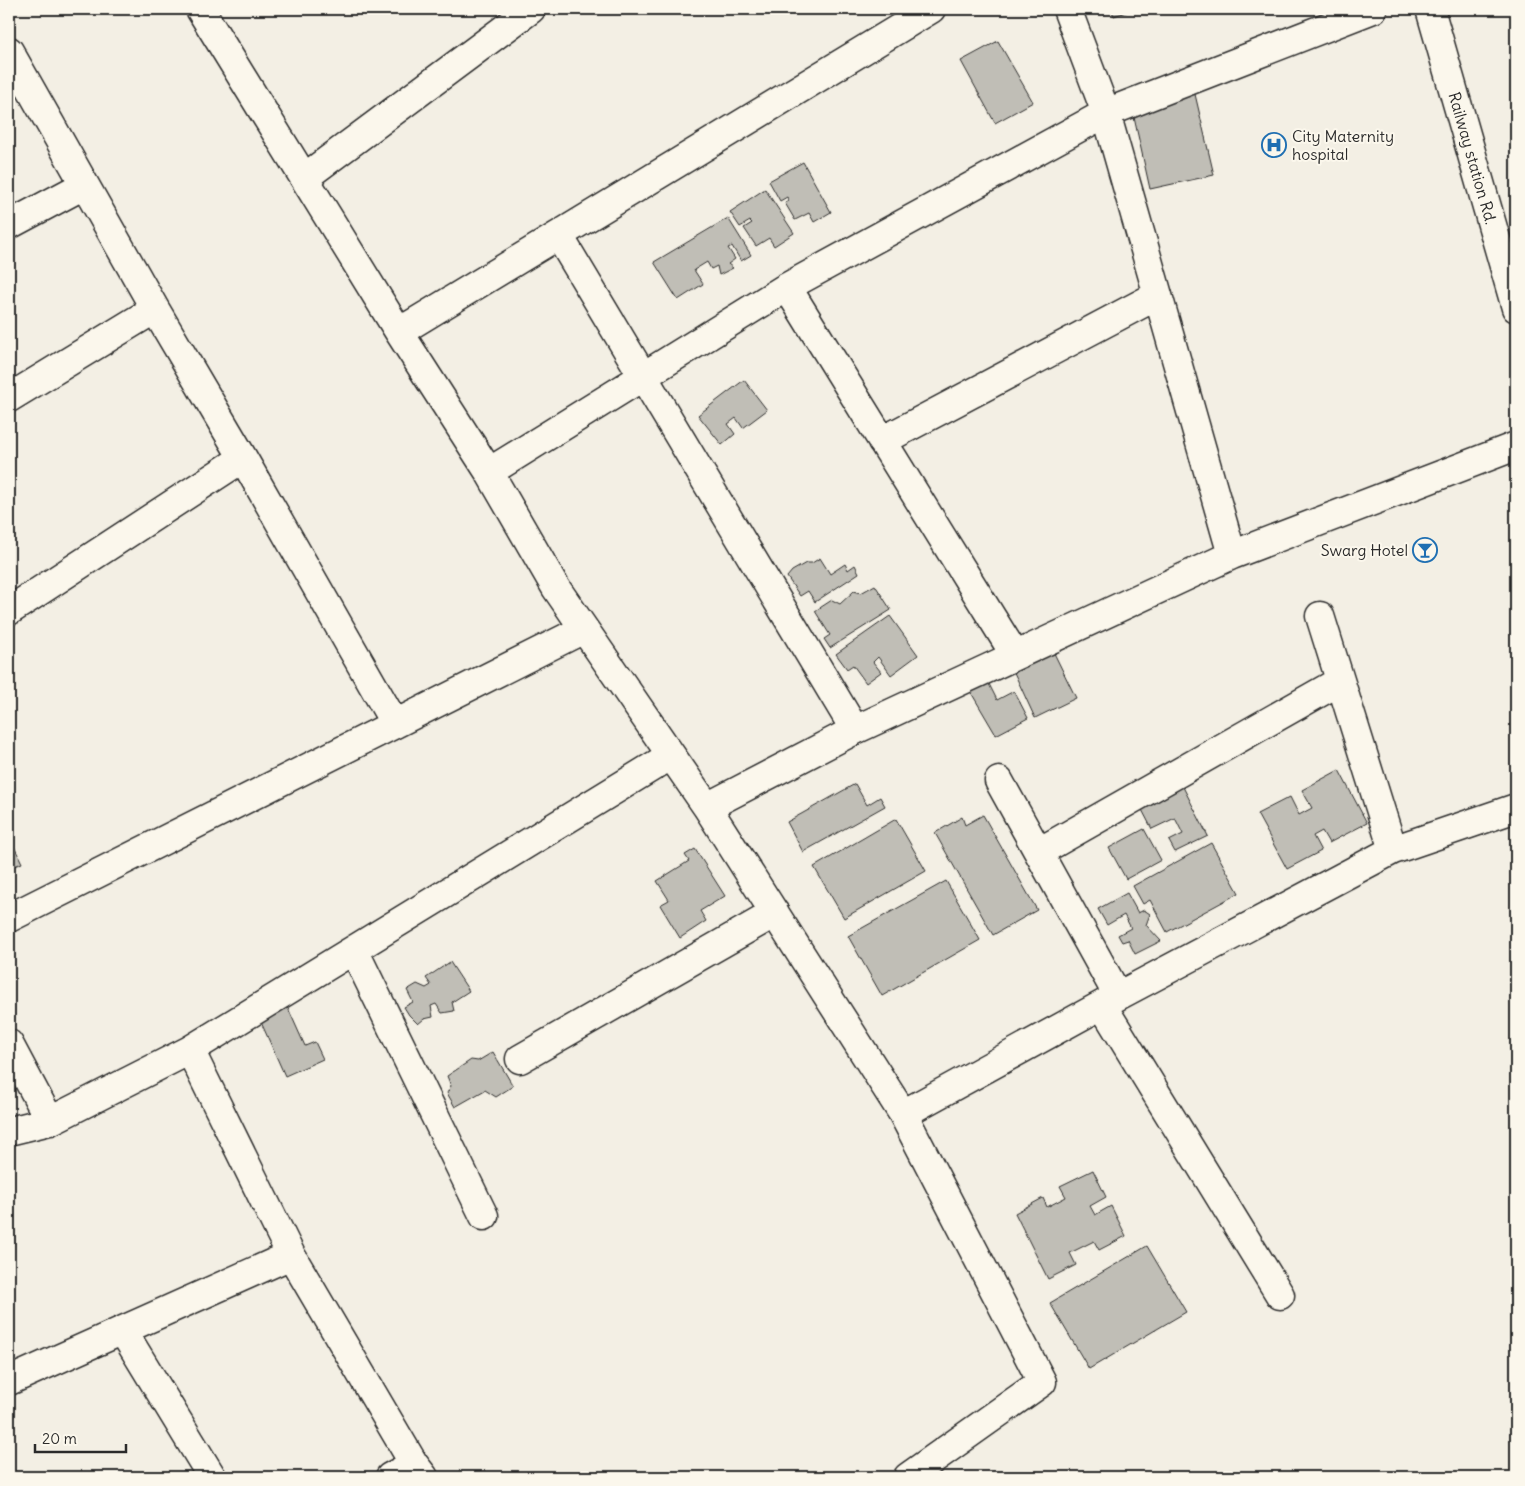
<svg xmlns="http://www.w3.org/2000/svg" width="1525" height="1486" viewBox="0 0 1525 1486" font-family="Delius,sans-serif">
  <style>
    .building { fill: #c0beb6; stroke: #2b2b2b }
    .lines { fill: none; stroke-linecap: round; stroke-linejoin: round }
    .minor-casing { stroke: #2b2b2b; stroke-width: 31 }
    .tertiary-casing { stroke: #2b2b2b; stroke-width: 31 }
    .minor { stroke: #fbf7ec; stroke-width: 28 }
    .tertiary { stroke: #fbf7ec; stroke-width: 28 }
    .labels { text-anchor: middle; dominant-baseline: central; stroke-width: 4; stroke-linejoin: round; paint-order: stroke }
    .poi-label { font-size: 16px; fill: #2b2b2b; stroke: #fbf7ec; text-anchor: start }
    .street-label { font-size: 16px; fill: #2b2b2b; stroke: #fbf7ec }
  </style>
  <rect width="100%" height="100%" fill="#f3efe4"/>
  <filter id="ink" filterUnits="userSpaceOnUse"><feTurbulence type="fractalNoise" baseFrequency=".02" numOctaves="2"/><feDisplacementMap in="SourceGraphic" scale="10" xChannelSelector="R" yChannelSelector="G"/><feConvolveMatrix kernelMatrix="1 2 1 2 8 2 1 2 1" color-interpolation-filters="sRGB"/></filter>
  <g filter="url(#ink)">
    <!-- building -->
    <path class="building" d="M 1111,9 L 1135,9 L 1114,16 Z
      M 998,41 L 1033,102 L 995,123 L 961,61 Z
      M 1194,90 L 1214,175 L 1150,189 L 1131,104 Z
      M 803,162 L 831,212 L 814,222 L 809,213 L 795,220 L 785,203 L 789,201 L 787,197 L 780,201 L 769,181 Z
      M 765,189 L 794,233 L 774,246 L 769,238 L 756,246 L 744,228 L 752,223 L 750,221 L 740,227 L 730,212 Z
      M 728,218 L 751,255 L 741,261 L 732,246 L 728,248 L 735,259 L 728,264 L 733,268 L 719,275 L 717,266 L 711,269 L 707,262 L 694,270 L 703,284 L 678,300 L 654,262 Z
      M 744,380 L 767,410 L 743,428 L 736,418 L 728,424 L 735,434 L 722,445 L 698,415 Z
      M 820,558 L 830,574 L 845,564 L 848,570 L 855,565 L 859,573 L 815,602 L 808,591 L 800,596 L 787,577 L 792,571 L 806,563 L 812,563 Z
      M 875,585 L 891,610 L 830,648 L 824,639 L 830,635 L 815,611 L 832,600 L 840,604 L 854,591 L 861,593 Z
      M 890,616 L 918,655 L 891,675 L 878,657 L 873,662 L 881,672 L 866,683 L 853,665 L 847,669 L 836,654 Z
      M 1052,649 L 1076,698 L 1035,718 L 1012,668 Z
      M 987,680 L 997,700 L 1014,691 L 1028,718 L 996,735 L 969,689 Z
      M 1339,770 L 1367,823 L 1329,843 L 1322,831 L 1313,836 L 1321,851 L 1287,869 L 1257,814 L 1290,797 L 1299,815 L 1312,808 L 1302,790 Z
      M 1180,781 L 1208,836 L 1175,852 L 1169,841 L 1183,834 L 1175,818 L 1152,829 L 1138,802 Z
      M 855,784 L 867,805 L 880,797 L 885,806 L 803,852 L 787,822 Z
      M 983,815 L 1037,910 L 993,935 L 935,833 L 962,817 L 965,825 Z
      M 896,819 L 926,871 L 844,918 L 814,867 Z
      M 1144,829 L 1161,860 L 1126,879 L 1109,848 Z
      M 9,836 L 22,863 L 9,868 Z
      M 1211,843 L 1239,893 L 1167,932 L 1150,900 L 1143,904 L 1133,886 Z
      M 695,849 L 725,896 L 700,911 L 706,921 L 680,938 L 660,905 L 669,900 L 657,881 L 689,861 L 685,855 Z
      M 946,881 L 980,940 L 882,996 L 848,936 Z
      M 1127,893 L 1138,913 L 1144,910 L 1150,914 L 1146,925 L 1161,941 L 1135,954 L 1128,940 L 1122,942 L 1118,935 L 1131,928 L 1124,915 L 1107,925 L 1098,909 Z
      M 450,962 L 469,991 L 452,1002 L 454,1011 L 442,1013 L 436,1004 L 431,1006 L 433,1017 L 424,1019 L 418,1024 L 409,1015 L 404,1007 L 413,1002 L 407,990 L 417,984 L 426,988 L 431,985 L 426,978 Z
      M 288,1008 L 305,1046 L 315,1042 L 323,1059 L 285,1076 L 260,1020 Z
      M 493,1052 L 513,1086 L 496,1097 L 485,1090 L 455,1107 L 447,1093 L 451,1086 L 447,1076 L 471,1060 L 478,1061 Z
      M 1093,1170 L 1106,1197 L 1090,1206 L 1095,1215 L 1111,1206 L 1126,1236 L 1099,1250 L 1094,1241 L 1070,1253 L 1076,1265 L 1048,1279 L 1015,1213 L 1043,1198 L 1047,1207 L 1066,1197 L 1060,1186 Z
      M 1147,1246 L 1186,1312 L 1089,1369 L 1050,1303 Z"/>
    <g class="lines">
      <defs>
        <path id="minor" d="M 200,9 L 399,332 L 489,472 L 556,588 L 707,807 L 903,1114 L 1118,996 L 1393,850 L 1516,808
          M 1067,9 L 1106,113 L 1232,555
          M 9,51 L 155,309 L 243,458 L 395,724
          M 304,178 L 531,9
          M 9,225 L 84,185
          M 559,236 L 855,730
          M 787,287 L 1015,655
          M 399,332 L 931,9
          M 9,398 L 155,309
          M 882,441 L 1158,295
          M 489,472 L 787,287 L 1106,113 L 1373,9
          M 9,611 L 243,458
          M 1320,616 L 1393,850
          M 999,781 L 1118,996
          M 707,807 L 855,730 L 1232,555 L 1516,446
          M 1039,852 L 1340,681
          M 9,918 L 584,629
          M 354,950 L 484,1216
          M 1102,1005 L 1280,1295
          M 9,1044 L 50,1121
          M 190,1050 L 291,1255 L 414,1464 L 424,1477
          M 520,1059 L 775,913
          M 903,1114 L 1042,1382 L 908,1477
          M 9,1131 L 50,1121 L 190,1050 L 670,756
          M 123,1331 L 212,1477
          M 9,1381 L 291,1255
          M 390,1477 L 414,1464"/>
        <g id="tertiary">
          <path id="s1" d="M 1430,9 L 1516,308"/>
        </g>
      </defs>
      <!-- minor casing -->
      <use href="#minor" class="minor-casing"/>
      <!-- tertiary casing -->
      <use href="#tertiary" class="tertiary-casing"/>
      <!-- minor -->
      <use href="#minor" class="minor"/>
      <!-- tertiary -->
      <use href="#tertiary" class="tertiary"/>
    </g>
  </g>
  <!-- icons -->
  <defs>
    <symbol id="hospital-ring" viewBox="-11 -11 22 22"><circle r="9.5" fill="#fbf7ec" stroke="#1f6fb2" stroke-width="1.5"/><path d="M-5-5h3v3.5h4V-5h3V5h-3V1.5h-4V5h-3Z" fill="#1f6fb2"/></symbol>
    <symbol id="bar-ring" viewBox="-11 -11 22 22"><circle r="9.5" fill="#fbf7ec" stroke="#1f6fb2" stroke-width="1.5"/><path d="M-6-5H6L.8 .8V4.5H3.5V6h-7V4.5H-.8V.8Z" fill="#1f6fb2"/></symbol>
  </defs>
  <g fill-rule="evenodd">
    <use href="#hospital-ring" x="1260" y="131" width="28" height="28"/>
    <use href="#bar-ring" x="1411" y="536" width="28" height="28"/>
  </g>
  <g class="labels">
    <!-- poi labels -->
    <g class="poi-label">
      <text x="1292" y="136">City Maternity<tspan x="1292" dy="18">hospital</tspan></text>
      <text x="1408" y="550" text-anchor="end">Swarg Hotel</text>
    </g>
    <!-- street labels -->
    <g class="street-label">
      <text stroke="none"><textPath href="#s1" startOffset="155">Railway station Rd.</textPath></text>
    </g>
  </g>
  <!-- margin -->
  <rect width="1525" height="1486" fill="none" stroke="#fbf7ec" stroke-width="30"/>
  <rect x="15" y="15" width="1495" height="1456" fill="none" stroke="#2b2b2b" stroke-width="2" filter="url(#ink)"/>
  <!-- scale -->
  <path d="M35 1444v8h91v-8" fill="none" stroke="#2b2b2b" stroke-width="2.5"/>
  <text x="42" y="1444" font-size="15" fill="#2b2b2b" stroke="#fbf7ec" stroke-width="4" paint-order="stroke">20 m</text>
</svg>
